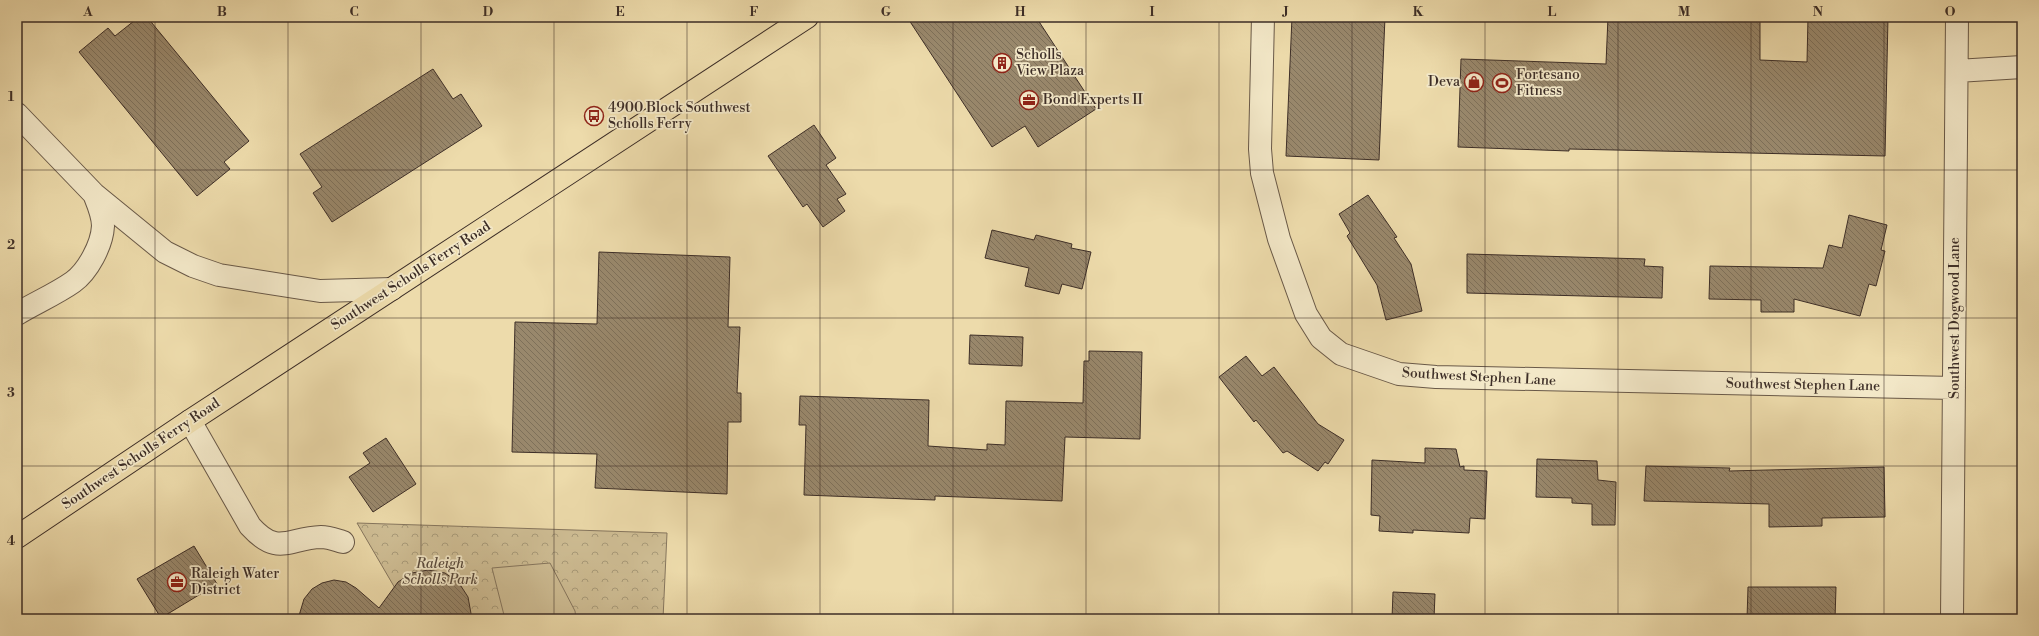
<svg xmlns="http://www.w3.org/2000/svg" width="2039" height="636" viewBox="0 0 2039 636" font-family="'Libre Bodoni',serif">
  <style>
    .park { fill: url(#park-crowns); stroke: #86765e }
    .pitch { fill: #cfbe95; stroke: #86765e }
    .building { fill: url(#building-back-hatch); stroke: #3d2e27 }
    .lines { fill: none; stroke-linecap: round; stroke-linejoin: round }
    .minor-casing { stroke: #695948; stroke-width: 24 }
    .major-casing { stroke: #3d2e27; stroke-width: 24 }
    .minor { stroke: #f3e8c8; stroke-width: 22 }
    .major { stroke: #eddbab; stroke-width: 22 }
    .grid { fill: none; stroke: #3d2e27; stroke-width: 1; stroke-opacity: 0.55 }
    .labels { text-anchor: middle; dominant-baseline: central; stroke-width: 3.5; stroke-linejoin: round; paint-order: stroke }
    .poi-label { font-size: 14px; fill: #3d2e27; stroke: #f3e8c8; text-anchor: start }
    .street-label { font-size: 14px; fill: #3d2e27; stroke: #f3e8c8 }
    .park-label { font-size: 14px; font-style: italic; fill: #5a4b3d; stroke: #f3e8c8 }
    .neatline { fill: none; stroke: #3d2e27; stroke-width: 1.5 }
    .grid-label { font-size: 13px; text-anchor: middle; font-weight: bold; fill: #3d2e27 }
  </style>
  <defs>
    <pattern id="park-crowns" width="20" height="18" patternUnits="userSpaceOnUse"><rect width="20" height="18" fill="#cfbe95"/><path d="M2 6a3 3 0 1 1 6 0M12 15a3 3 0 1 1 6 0" fill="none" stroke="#a99b7a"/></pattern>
    <pattern id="building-back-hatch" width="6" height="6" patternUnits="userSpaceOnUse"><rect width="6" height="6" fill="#99886c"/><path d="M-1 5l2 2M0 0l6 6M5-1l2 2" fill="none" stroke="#7e7059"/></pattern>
  </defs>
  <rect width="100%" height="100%" fill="#eddbab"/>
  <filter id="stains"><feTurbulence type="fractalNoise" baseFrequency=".005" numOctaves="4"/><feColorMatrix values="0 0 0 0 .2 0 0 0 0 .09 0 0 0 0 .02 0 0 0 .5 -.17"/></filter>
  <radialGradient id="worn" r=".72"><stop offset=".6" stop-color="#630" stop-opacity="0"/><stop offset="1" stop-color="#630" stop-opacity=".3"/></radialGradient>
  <!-- park -->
  <path class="park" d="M 357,523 L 667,533 L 663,619 L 413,619 Z"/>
  <!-- pitch -->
  <path class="pitch" d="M 550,563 L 575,611 L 576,619 L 505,619 L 492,568 Z"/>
  <!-- building -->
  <path class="building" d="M 139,17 L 147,17 L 249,141 L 224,162 L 230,169 L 197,196 L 79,52 L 108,28 L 115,36 Z
    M 907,17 L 1036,17 L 1096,109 L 1038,147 L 1025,126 L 992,147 Z
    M 1292,17 L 1385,17 L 1379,160 L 1286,156 Z
    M 1608,17 L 1760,17 L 1760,60 L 1807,62 L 1808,17 L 1888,17 L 1885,156 L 1569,149 L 1569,151 L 1458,147 L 1461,59 L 1606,64 Z
    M 433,69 L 453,99 L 461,94 L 482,126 L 332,222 L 313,193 L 322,187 L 300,154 Z
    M 814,125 L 836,158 L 826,165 L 846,194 L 837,199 L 845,211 L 823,227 L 807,204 L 803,207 L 768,156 Z
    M 1368,195 L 1397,237 L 1394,238 L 1411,264 L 1422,311 L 1386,320 L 1377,285 L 1347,236 L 1350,233 L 1339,214 Z
    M 1849,215 L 1887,225 L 1881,250 L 1885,251 L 1876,286 L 1869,284 L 1860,316 L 1794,299 L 1794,312 L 1761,312 L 1761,300 L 1709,299 L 1710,266 L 1823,268 L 1829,245 L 1842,248 Z
    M 992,230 L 1034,240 L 1036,235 L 1072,244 L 1071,248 L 1091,252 L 1082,289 L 1062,284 L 1059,294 L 1025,286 L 1029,268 L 985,258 Z
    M 599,252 L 730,257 L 728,327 L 740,327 L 737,393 L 741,393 L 741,422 L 728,422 L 727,494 L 595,488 L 597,454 L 512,452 L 515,322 L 597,324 Z
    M 1467,254 L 1645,259 L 1644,266 L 1663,267 L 1662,298 L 1467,293 Z
    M 970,335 L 1023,337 L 1022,366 L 969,364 Z
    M 1089,351 L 1142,352 L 1140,439 L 1065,437 L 1062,501 L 935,496 L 935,500 L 804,495 L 806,425 L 799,425 L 800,396 L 929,400 L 928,446 L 987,450 L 987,444 L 1005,445 L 1006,401 L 1083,403 L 1084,361 L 1089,361 Z
    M 1246,356 L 1262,376 L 1274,367 L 1318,424 L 1344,440 L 1328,464 L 1325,462 L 1318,471 L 1287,451 L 1283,453 L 1256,420 L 1254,422 L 1219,377 Z
    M 386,438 L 416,484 L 373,512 L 349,477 L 370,463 L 363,453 Z
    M 1425,448 L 1456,449 L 1460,467 L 1464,466 L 1464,470 L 1487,471 L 1485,519 L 1470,518 L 1469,533 L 1413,530 L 1413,533 L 1379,531 L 1380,516 L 1371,515 L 1372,460 L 1425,463 Z
    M 1537,459 L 1597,461 L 1598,480 L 1616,482 L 1615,525 L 1592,525 L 1592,504 L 1572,503 L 1572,498 L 1536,497 Z
    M 1646,466 L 1730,468 L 1729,471 L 1884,467 L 1885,517 L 1822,518 L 1822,526 L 1769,527 L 1769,504 L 1644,501 Z
    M 194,546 L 217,584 L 161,618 L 137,579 Z
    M 428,570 L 445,573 L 459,583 L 468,597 L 472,619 L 298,619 L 304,599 L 312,589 L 322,583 L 334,580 L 346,582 L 356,588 L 379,608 L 398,582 L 412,573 Z
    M 1748,587 L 1836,587 L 1835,619 L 1747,619 Z
    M 1393,592 L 1435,594 L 1434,619 L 1392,619 Z"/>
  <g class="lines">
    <defs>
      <path id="minor" d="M 1263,17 L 1260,149 L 1262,173 L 1279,239 L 1306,314 L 1321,338 L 1341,354 L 1399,374 L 1436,377 L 1954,388
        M 1957,71 L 2022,67
        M 17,114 L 94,194 L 165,252 L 193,266 L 219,275 L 320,291 L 392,289
        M 17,314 C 35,303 56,294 73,282 C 88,271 102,245 103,226 C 103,215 98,204 94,194
        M 190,421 L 250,526 C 278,557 288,538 321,537 C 329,537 336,540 343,542
        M 1952,619 L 1957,17"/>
      <path id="major" d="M 17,537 L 190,421 L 807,17"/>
    </defs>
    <!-- minor casing -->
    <use href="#minor" class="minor-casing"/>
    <!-- major casing -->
    <use href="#major" class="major-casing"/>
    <!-- minor -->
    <use href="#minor" class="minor"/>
    <!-- major -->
    <use href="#major" class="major"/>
  </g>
  <!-- grid -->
  <path class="grid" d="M 155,17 L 155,619M 288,17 L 288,619M 421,17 L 421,619M 554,17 L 554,619M 687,17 L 687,619M 820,17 L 820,619M 953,17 L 953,619M 1086,17 L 1086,619M 1219,17 L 1219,619M 1352,17 L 1352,619M 1485,17 L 1485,619M 1618,17 L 1618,619M 1751,17 L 1751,619M 1884,17 L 1884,619M 17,170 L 2022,170M 17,318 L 2022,318M 17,466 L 2022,466"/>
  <!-- icons -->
  <defs>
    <symbol id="building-ring" viewBox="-11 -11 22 22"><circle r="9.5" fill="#f3e8c8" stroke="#8f2418" stroke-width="1.5"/><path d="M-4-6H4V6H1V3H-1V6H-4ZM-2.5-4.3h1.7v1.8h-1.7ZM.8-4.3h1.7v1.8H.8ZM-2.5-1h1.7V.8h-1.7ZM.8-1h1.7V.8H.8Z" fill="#8f2418"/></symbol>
    <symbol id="shop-ring" viewBox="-11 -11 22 22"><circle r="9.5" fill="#f3e8c8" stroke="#8f2418" stroke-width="1.5"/><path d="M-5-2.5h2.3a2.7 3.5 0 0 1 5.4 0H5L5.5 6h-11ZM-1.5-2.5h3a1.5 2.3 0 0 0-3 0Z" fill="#8f2418"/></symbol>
    <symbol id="stadium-ring" viewBox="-11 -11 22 22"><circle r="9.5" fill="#f3e8c8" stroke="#8f2418" stroke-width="1.5"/><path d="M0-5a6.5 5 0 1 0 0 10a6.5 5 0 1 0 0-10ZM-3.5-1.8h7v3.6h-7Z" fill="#8f2418"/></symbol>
    <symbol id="office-ring" viewBox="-11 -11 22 22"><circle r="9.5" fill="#f3e8c8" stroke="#8f2418" stroke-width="1.5"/><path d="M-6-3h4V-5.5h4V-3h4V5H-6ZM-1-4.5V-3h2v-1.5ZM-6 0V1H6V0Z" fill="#8f2418"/></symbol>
    <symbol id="bus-ring" viewBox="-11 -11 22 22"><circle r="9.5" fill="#f3e8c8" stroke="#8f2418" stroke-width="1.5"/><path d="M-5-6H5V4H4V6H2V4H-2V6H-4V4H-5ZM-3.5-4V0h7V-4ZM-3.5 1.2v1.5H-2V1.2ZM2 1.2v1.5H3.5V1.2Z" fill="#8f2418"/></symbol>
  </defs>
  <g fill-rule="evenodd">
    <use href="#building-ring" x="991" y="52" width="22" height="22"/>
    <use href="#shop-ring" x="1463" y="71" width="22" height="22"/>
    <use href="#stadium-ring" x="1491" y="72" width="22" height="22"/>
    <use href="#office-ring" x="1018" y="89" width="22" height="22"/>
    <use href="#bus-ring" x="583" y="105" width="22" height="22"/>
    <use href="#office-ring" x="166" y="571" width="22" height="22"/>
  </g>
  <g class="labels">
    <!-- poi labels -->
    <g class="poi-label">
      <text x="1016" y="55">Scholls<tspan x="1016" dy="16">View Plaza</tspan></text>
      <text x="1516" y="75">Fortesano<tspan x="1516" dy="16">Fitness</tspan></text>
      <text x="1460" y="82" text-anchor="end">Deva</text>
      <text x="1043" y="100">Bond Experts II</text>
      <text x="608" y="108">4900 Block Southwest<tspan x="608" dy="16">Scholls Ferry</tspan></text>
      <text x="191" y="574">Raleigh Water<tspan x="191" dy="16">District</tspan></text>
    </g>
    <!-- street labels -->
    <g class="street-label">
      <text transform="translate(411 276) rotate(-33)">Southwest Scholls Ferry Road</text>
      <text transform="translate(1955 318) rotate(-90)">Southwest Dogwood Lane</text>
      <text transform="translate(1479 377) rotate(3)">Southwest Stephen Lane</text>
      <text transform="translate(1803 385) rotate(1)">Southwest Stephen Lane</text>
      <text transform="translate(141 454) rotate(-34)">Southwest Scholls Ferry Road</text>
    </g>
    <!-- park labels -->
    <g class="park-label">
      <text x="440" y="564">Raleigh<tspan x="440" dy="16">Scholls Park</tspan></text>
    </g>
  </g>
  <!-- margin -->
  <rect width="2039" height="636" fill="none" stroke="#eddbab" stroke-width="44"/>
  <rect x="22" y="22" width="1995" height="592" class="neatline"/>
  <g class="grid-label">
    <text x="88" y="16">A</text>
    <text x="222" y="16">B</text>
    <text x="354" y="16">C</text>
    <text x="488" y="16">D</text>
    <text x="620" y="16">E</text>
    <text x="754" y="16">F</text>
    <text x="886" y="16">G</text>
    <text x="1020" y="16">H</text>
    <text x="1152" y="16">I</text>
    <text x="1286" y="16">J</text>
    <text x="1418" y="16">K</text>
    <text x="1552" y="16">L</text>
    <text x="1684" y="16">M</text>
    <text x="1818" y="16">N</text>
    <text x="1950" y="16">O</text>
    <text x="11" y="101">1</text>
    <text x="11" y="249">2</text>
    <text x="11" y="397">3</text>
    <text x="11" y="545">4</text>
  </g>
  <rect width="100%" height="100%" filter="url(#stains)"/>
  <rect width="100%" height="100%" fill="url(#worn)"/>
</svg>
